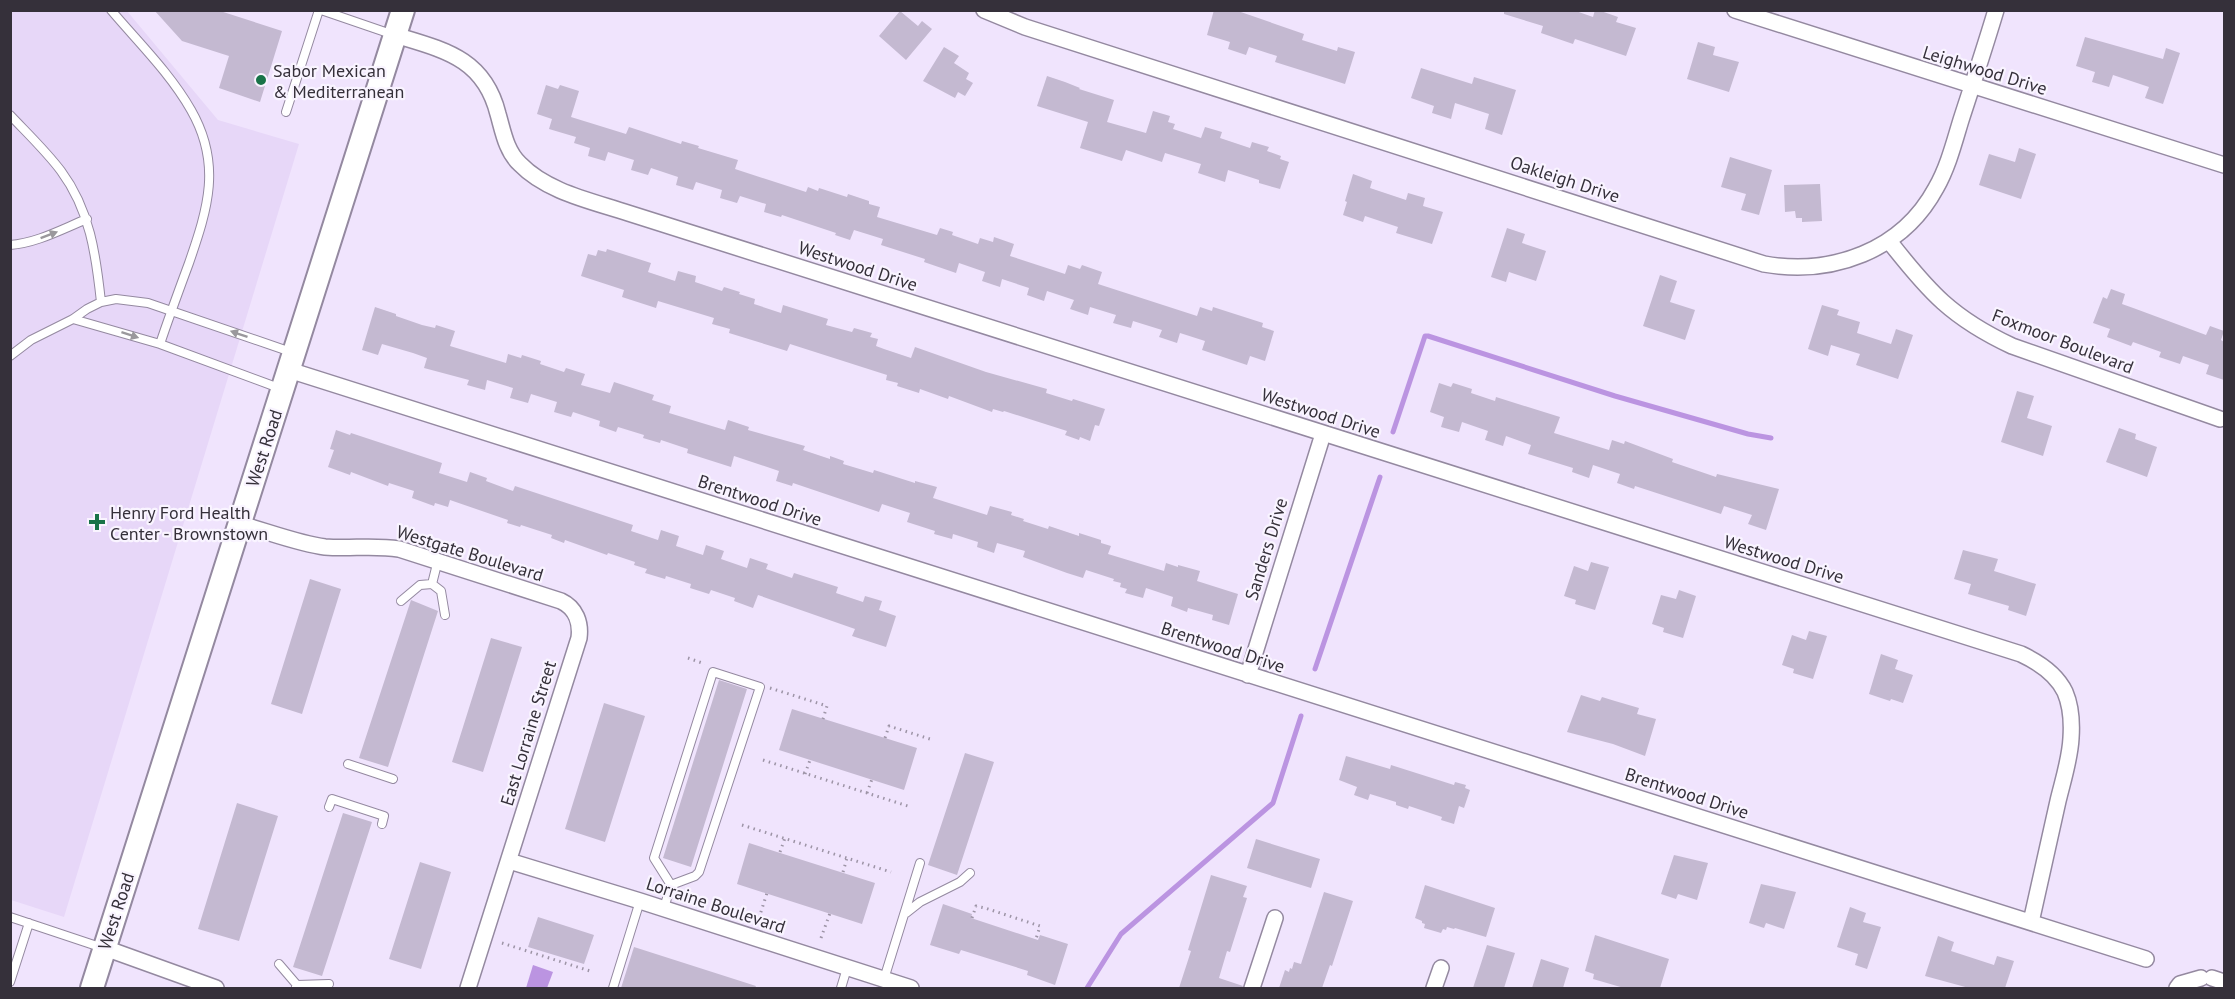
<svg xmlns="http://www.w3.org/2000/svg" width="2235" height="999" viewBox="0 0 2235 999" font-family="'PT Sans',sans-serif">
  <style>
    .built { fill: #e7d7f8 }
    .water { fill: #bb94e1 }
    .lines { fill: none; stroke-linecap: round; stroke-linejoin: round }
    .stream { stroke: #bb94e1; stroke-width: 5 }
    .building { fill: #c4b9d1 }
    .service-casing { stroke: #9489a0; stroke-width: 10 }
    .minor-casing { stroke: #9489a0; stroke-width: 18 }
    .secondary-casing { stroke: #9489a0; stroke-width: 26 }
    .path { stroke: #9d94a6; stroke-width: 3; stroke-dasharray: 1.5 4.5; stroke-linecap: butt }
    .service { stroke: #fff; stroke-width: 8 }
    .minor { stroke: #fff; stroke-width: 15 }
    .secondary { stroke: #fff; stroke-width: 22 }
    .oneway { fill: #9a989c }
    .poi-dot { fill: #187348; stroke: #f9f4ff; stroke-width: 2 }
    .labels { text-anchor: middle; dominant-baseline: central; stroke-width: 4.5; stroke-linejoin: round; paint-order: stroke }
    .poi-label { font-size: 18px; fill: #35303a; stroke: #f9f4ff; text-anchor: start }
    .street-label { font-size: 18px; fill: #35303a; stroke: #f9f4ff }
  </style>
  <rect width="100%" height="100%" fill="#f0e4fd"/>
  <!-- built -->
  <path class="built" d="M 11,11 L 127,11 L 218,120 L 299,144 L 64,917 L 11,900 Z"/>
  <!-- water -->
  <path class="water" d="M 533,965 L 553,972 L 547,988 L 526,988 Z"/>
  <g class="lines">
    <!-- stream -->
    <path class="stream" d="M 1393,432 L 1425,336 L 1428,336 L 1615,396 L 1748,434 L 1771,438
      M 1315,669 L 1380,477
      M 1087,988 L 1121,934 L 1273,803 L 1301,716"/>
  </g>
  <!-- building -->
  <path class="building" d="M 154,10 L 217,10 L 282,31 L 260,102 L 219,88 L 229,56 L 182,41 Z
    M 1214,10 L 1235,10 L 1304,34 L 1302,40 L 1337,51 L 1338,47 L 1355,52 L 1345,84 L 1275,62 L 1277,56 L 1249,47 L 1246,55 L 1228,49 L 1230,42 L 1207,35 Z
    M 1504,10 L 1573,10 L 1593,17 L 1595,10 L 1598,10 L 1618,17 L 1616,22 L 1636,28 L 1626,56 L 1575,39 L 1573,44 L 1541,33 L 1543,26 L 1504,14 Z
    M 900,11 L 918,26 L 922,21 L 932,29 L 906,60 L 879,36 Z
    M 2085,37 L 2163,59 L 2166,48 L 2180,53 L 2163,104 L 2145,98 L 2149,87 L 2113,75 L 2109,87 L 2092,82 L 2095,72 L 2076,66 Z
    M 1698,42 L 1715,47 L 1713,55 L 1739,62 L 1729,92 L 1687,79 Z
    M 944,47 L 959,56 L 954,63 L 969,73 L 966,79 L 973,83 L 965,96 L 958,92 L 955,98 L 923,81 Z
    M 1421,68 L 1472,84 L 1474,77 L 1516,90 L 1502,135 L 1485,129 L 1489,114 L 1455,103 L 1451,119 L 1432,113 L 1434,106 L 1411,98 Z
    M 1047,76 L 1065,82 L 1080,88 L 1079,89 L 1114,100 L 1107,122 L 1146,133 L 1153,111 L 1170,116 L 1168,122 L 1175,124 L 1173,129 L 1201,138 L 1205,127 L 1222,132 L 1220,138 L 1250,148 L 1252,142 L 1269,147 L 1267,151 L 1281,156 L 1280,159 L 1289,162 L 1280,189 L 1259,183 L 1259,180 L 1228,170 L 1225,182 L 1198,173 L 1201,164 L 1165,153 L 1162,162 L 1126,150 L 1122,161 L 1080,148 L 1088,122 L 1037,106 Z
    M 546,85 L 558,89 L 560,85 L 579,91 L 571,117 L 626,134 L 629,127 L 681,144 L 682,141 L 699,146 L 698,148 L 738,160 L 735,169 L 806,192 L 808,187 L 818,191 L 819,188 L 847,197 L 848,194 L 869,201 L 869,204 L 880,207 L 877,217 L 937,235 L 940,228 L 953,232 L 952,235 L 978,244 L 980,238 L 993,242 L 994,237 L 1014,244 L 1010,256 L 1065,274 L 1068,265 L 1080,269 L 1082,265 L 1102,272 L 1098,284 L 1197,316 L 1200,307 L 1212,311 L 1213,307 L 1263,323 L 1262,327 L 1274,331 L 1265,361 L 1250,356 L 1247,365 L 1202,350 L 1205,341 L 1180,333 L 1177,343 L 1159,337 L 1162,330 L 1133,321 L 1131,328 L 1113,323 L 1116,315 L 1090,307 L 1088,315 L 1070,309 L 1074,300 L 1047,291 L 1044,301 L 1027,295 L 1029,288 L 1002,279 L 1000,287 L 982,281 L 985,272 L 959,263 L 956,273 L 924,262 L 925,259 L 881,245 L 883,239 L 854,230 L 850,240 L 835,235 L 836,233 L 782,215 L 781,217 L 764,212 L 766,204 L 740,196 L 737,203 L 720,198 L 722,190 L 696,182 L 693,190 L 676,185 L 678,177 L 651,168 L 648,175 L 631,170 L 634,160 L 608,152 L 605,161 L 588,156 L 590,148 L 574,143 L 576,137 L 549,129 L 552,119 L 537,114 Z
    M 2019,148 L 2036,154 L 2021,199 L 1979,185 L 1989,154 L 2015,162 Z
    M 1730,157 L 1772,170 L 1759,215 L 1741,210 L 1746,194 L 1721,187 Z
    M 1353,174 L 1372,181 L 1370,188 L 1406,200 L 1408,193 L 1425,198 L 1423,206 L 1443,212 L 1432,244 L 1396,233 L 1398,227 L 1365,216 L 1363,222 L 1343,215 L 1347,202 L 1345,201 Z
    M 1820,184 L 1822,221 L 1802,222 L 1802,218 L 1796,218 L 1795,211 L 1785,212 L 1784,185 Z
    M 1507,228 L 1525,234 L 1522,243 L 1546,251 L 1536,281 L 1509,272 L 1506,282 L 1491,277 Z
    M 607,249 L 651,263 L 648,272 L 675,281 L 678,271 L 696,276 L 695,282 L 722,291 L 724,287 L 740,292 L 739,294 L 755,299 L 754,304 L 781,313 L 783,305 L 828,319 L 826,325 L 852,332 L 854,328 L 872,333 L 870,337 L 878,339 L 876,346 L 884,349 L 911,358 L 915,347 L 986,372 L 1047,389 L 1046,393 L 1072,401 L 1073,399 L 1105,409 L 1099,426 L 1095,425 L 1090,441 L 1080,437 L 1079,440 L 1065,435 L 1067,431 L 1004,411 L 1003,412 L 993,409 L 992,412 L 949,396 L 948,399 L 920,389 L 919,393 L 897,386 L 898,383 L 886,380 L 887,375 L 790,344 L 787,351 L 729,333 L 730,329 L 712,324 L 714,318 L 658,301 L 656,308 L 622,297 L 624,290 L 581,276 L 588,254 L 596,256 L 598,250 L 606,252 Z
    M 1660,275 L 1677,281 L 1670,302 L 1695,310 L 1685,340 L 1643,326 Z
    M 2111,289 L 2125,294 L 2122,304 L 2136,309 L 2206,335 L 2210,326 L 2224,331 L 2221,340 L 2224,342 L 2224,380 L 2206,374 L 2209,365 L 2183,356 L 2180,364 L 2159,357 L 2161,352 L 2133,342 L 2131,346 L 2107,337 L 2110,329 L 2093,323 L 2103,297 L 2107,299 Z
    M 1822,305 L 1839,310 L 1837,315 L 1860,322 L 1857,333 L 1891,344 L 1896,329 L 1913,335 L 1898,379 L 1856,365 L 1860,354 L 1831,345 L 1828,356 L 1808,349 Z
    M 375,307 L 396,314 L 396,316 L 422,325 L 435,328 L 436,325 L 455,331 L 450,346 L 506,363 L 508,354 L 521,358 L 522,355 L 541,361 L 540,364 L 564,372 L 566,368 L 585,374 L 581,385 L 610,393 L 614,382 L 654,395 L 652,400 L 671,406 L 669,413 L 725,430 L 728,420 L 749,427 L 748,430 L 805,446 L 803,450 L 830,459 L 830,456 L 844,461 L 843,464 L 873,473 L 874,470 L 915,483 L 915,481 L 937,487 L 933,498 L 987,515 L 990,506 L 1012,512 L 1011,515 L 1024,519 L 1023,521 L 1048,529 L 1049,526 L 1079,536 L 1079,533 L 1101,540 L 1101,543 L 1111,546 L 1108,554 L 1164,571 L 1166,563 L 1178,567 L 1178,565 L 1200,571 L 1197,581 L 1238,594 L 1229,625 L 1212,620 L 1213,615 L 1188,608 L 1187,612 L 1171,606 L 1173,597 L 1146,588 L 1143,598 L 1125,593 L 1127,589 L 1120,587 L 1121,583 L 1113,581 L 1114,579 L 1086,570 L 1083,578 L 1067,573 L 1023,557 L 1025,551 L 997,543 L 994,553 L 977,547 L 978,542 L 953,534 L 952,539 L 934,534 L 935,531 L 907,522 L 910,513 L 882,504 L 879,512 L 793,483 L 792,486 L 776,481 L 779,471 L 734,456 L 731,467 L 687,453 L 688,449 L 661,440 L 660,443 L 643,438 L 644,435 L 618,427 L 616,432 L 599,426 L 600,421 L 573,412 L 571,417 L 554,412 L 557,402 L 531,394 L 528,403 L 510,398 L 513,388 L 487,380 L 485,390 L 467,385 L 469,380 L 424,368 L 427,358 L 413,353 L 382,344 L 378,355 L 362,350 Z
    M 1439,383 L 1451,387 L 1453,383 L 1472,389 L 1471,393 L 1495,401 L 1496,397 L 1560,417 L 1554,433 L 1609,450 L 1612,440 L 1624,444 L 1625,441 L 1673,459 L 1672,462 L 1716,477 L 1717,474 L 1779,489 L 1766,530 L 1748,524 L 1752,515 L 1724,506 L 1721,514 L 1635,486 L 1634,489 L 1617,483 L 1620,474 L 1593,465 L 1589,478 L 1572,472 L 1573,468 L 1528,454 L 1531,445 L 1506,436 L 1503,446 L 1485,440 L 1488,431 L 1462,422 L 1459,432 L 1441,427 L 1444,417 L 1430,412 Z
    M 2017,391 L 2034,396 L 2027,418 L 2052,426 L 2043,456 L 2001,442 Z
    M 2119,428 L 2136,434 L 2135,439 L 2157,447 L 2147,477 L 2106,462 Z
    M 336,430 L 350,435 L 351,433 L 442,463 L 439,473 L 467,482 L 470,472 L 487,478 L 486,481 L 513,491 L 515,486 L 633,525 L 631,531 L 658,540 L 661,530 L 679,536 L 676,546 L 703,555 L 706,545 L 724,551 L 721,559 L 747,568 L 750,558 L 768,564 L 766,569 L 792,578 L 794,573 L 838,587 L 836,593 L 863,602 L 865,596 L 882,601 L 879,610 L 896,616 L 886,647 L 852,636 L 855,629 L 758,595 L 753,608 L 734,601 L 735,598 L 711,590 L 709,594 L 690,588 L 691,584 L 666,576 L 665,579 L 645,573 L 647,569 L 634,565 L 635,562 L 608,553 L 607,555 L 565,540 L 564,543 L 551,538 L 552,535 L 521,525 L 520,527 L 507,523 L 508,520 L 450,500 L 448,507 L 435,503 L 434,506 L 412,498 L 414,491 L 389,483 L 388,486 L 351,472 L 350,475 L 328,467 L 334,450 L 330,449 Z
    M 1963,550 L 1998,559 L 1994,571 L 2036,584 L 2026,616 L 2008,610 L 2009,606 L 1968,594 L 1971,584 L 1954,579 Z
    M 1591,562 L 1609,567 L 1595,610 L 1575,604 L 1576,600 L 1564,596 L 1574,566 L 1588,571 Z
    M 310,579 L 341,589 L 302,714 L 271,704 Z
    M 1679,590 L 1696,596 L 1683,638 L 1663,632 L 1664,628 L 1652,624 L 1661,595 L 1676,599 Z
    M 411,600 L 438,611 L 388,767 L 359,758 Z
    M 1809,631 L 1827,636 L 1813,679 L 1793,673 L 1794,669 L 1782,665 L 1792,635 L 1806,640 Z
    M 491,638 L 522,647 L 483,772 L 452,762 Z
    M 1881,654 L 1898,660 L 1895,669 L 1913,675 L 1903,703 L 1891,699 L 1890,701 L 1869,694 Z
    M 719,680 L 747,689 L 691,867 L 663,858 Z
    M 1581,695 L 1600,701 L 1602,697 L 1615,701 L 1639,708 L 1637,714 L 1656,719 L 1645,756 L 1613,744 L 1567,732 Z
    M 604,703 L 645,716 L 605,842 L 565,829 Z
    M 792,709 L 917,748 L 904,790 L 779,750 Z
    M 965,753 L 994,762 L 957,875 L 928,865 Z
    M 1346,756 L 1390,769 L 1391,765 L 1454,785 L 1455,782 L 1466,785 L 1465,788 L 1470,790 L 1464,808 L 1459,806 L 1454,824 L 1441,820 L 1442,817 L 1409,806 L 1408,809 L 1396,805 L 1396,802 L 1370,794 L 1368,800 L 1354,795 L 1357,787 L 1339,780 Z
    M 237,803 L 278,816 L 239,941 L 198,929 Z
    M 343,813 L 372,822 L 322,976 L 293,967 Z
    M 1256,839 L 1320,859 L 1311,888 L 1247,868 Z
    M 749,843 L 875,883 L 862,924 L 737,884 Z
    M 1674,855 L 1708,863 L 1697,900 L 1678,894 L 1676,899 L 1661,894 Z
    M 420,862 L 451,872 L 421,969 L 389,959 Z
    M 1211,875 L 1247,886 L 1243,897 L 1247,898 L 1230,952 L 1227,951 L 1219,978 L 1243,986 L 1242,988 L 1179,988 L 1191,951 L 1188,950 Z
    M 1761,884 L 1796,892 L 1784,929 L 1766,923 L 1764,928 L 1749,923 Z
    M 1425,885 L 1495,908 L 1486,937 L 1455,928 L 1454,929 L 1447,927 L 1446,930 L 1443,929 L 1441,933 L 1424,928 L 1425,924 L 1422,923 L 1422,921 L 1415,918 Z
    M 1324,892 L 1353,901 L 1332,966 L 1330,965 L 1322,988 L 1279,988 L 1285,970 L 1289,972 L 1290,968 L 1292,969 L 1294,962 L 1301,964 Z
    M 943,904 L 972,914 L 971,918 L 1038,940 L 1040,935 L 1068,944 L 1055,985 L 1027,975 L 1028,971 L 961,950 L 959,954 L 930,945 Z
    M 1850,907 L 1866,913 L 1863,922 L 1881,927 L 1867,969 L 1855,965 L 1858,954 L 1837,947 Z
    M 538,917 L 594,935 L 584,964 L 528,947 Z
    M 1595,935 L 1669,959 L 1660,988 L 1624,988 L 1593,979 L 1594,974 L 1585,971 Z
    M 1938,936 L 1954,942 L 1951,951 L 1994,965 L 1997,956 L 2014,961 L 2005,988 L 1969,988 L 1925,976 Z
    M 1487,945 L 1515,953 L 1504,988 L 1473,988 Z
    M 634,947 L 756,986 L 755,988 L 621,988 Z
    M 1541,959 L 1569,968 L 1563,988 L 1532,988 Z"/>
  <g class="lines">
    <defs>
      <path id="service" d="M 111,10 C 138,42 170,73 191,110 C 222,164 208,208 189,263 C 179,290 169,317 160,344
        M 321,10 L 394,35
        M 286,112 L 319,10
        M 10,115 C 27,133 46,151 61,171 C 90,210 96,255 101,302
        M 10,245 C 37,243 62,229 87,219
        M 73,319 L 160,344 L 279,388
        M 10,356 L 31,340 L 73,319 L 87,309 L 101,302 L 116,299 L 148,303 L 291,352
        M 432,584 L 438,560
        M 401,601 L 420,585 L 432,584 L 441,591 L 445,615
        M 348,764 L 393,779
        M 329,807 L 332,799 L 384,816 L 382,824
        M 664,908 L 671,885 L 695,876 L 699,872 L 760,687 L 713,672 L 654,858 L 671,885
        M 906,913 L 920,902 L 960,882 L 970,873
        M 10,917 L 103,948
        M 279,964 L 297,985 L 296,987
        M 884,979 L 920,863
        M 10,982 L 29,923
        M 297,985 L 329,984
        M 613,988 L 640,901
        M 841,988 L 847,968"/>
      <path id="minor" d="M 984,10 L 1025,27 L 1764,264 C 1832,276 1902,251 1936,188 C 1948,167 1954,143 1961,120 C 1973,83 1985,47 1996,10
        M 1735,10 L 2224,165
        M 395,35 C 444,50 484,58 498,114 C 503,131 506,151 520,164 C 547,192 592,201 628,213 L 2021,654 C 2038,662 2057,675 2065,692 C 2071,706 2072,723 2071,738 C 2070,759 2063,780 2058,801 C 2049,841 2040,882 2031,922
        M 1889,241 C 1929,292 1952,318 2012,346 L 2220,419
        M 289,370 L 2146,959
        M 240,524 C 266,531 300,544 325,547 C 350,549 374,545 399,549 L 561,601 C 576,608 581,623 579,638 L 468,988
        M 1248,675 L 1323,434
        M 509,861 L 640,901 L 911,988
        M 105,948 L 216,988
        M 2212,978 L 2224,982
        M 1252,988 L 1275,918
        M 1434,988 L 1441,968
        M 2177,988 L 2180,984 L 2201,978"/>
      <path id="secondary" d="M 92,988 L 403,10"/>
    </defs>
    <!-- service casing -->
    <use href="#service" class="service-casing"/>
    <!-- minor casing -->
    <use href="#minor" class="minor-casing"/>
    <!-- secondary casing -->
    <use href="#secondary" class="secondary-casing"/>
    <!-- path -->
    <path class="path" d="M 688,658 L 705,664
      M 770,688 L 827,706 L 823,719
      M 885,738 L 889,726 L 933,740
      M 763,760 L 911,807
      M 805,774 L 810,760
      M 867,793 L 872,779
      M 742,825 L 891,872
      M 780,852 L 785,838
      M 843,872 L 847,858
      M 759,918 L 767,893
      M 972,918 L 976,906 L 985,908 L 1040,926 L 1036,939
      M 821,938 L 830,913
      M 502,943 L 590,971"/>
    <!-- service -->
    <use href="#service" class="service"/>
    <!-- minor -->
    <use href="#minor" class="minor"/>
    <!-- secondary -->
    <use href="#secondary" class="secondary"/>
  </g>
  <!-- one-way arrows -->
  <defs><path id="oneway-solid" d="M-6-.8H1V-3.2L6.5 0L1 3.2V.8H-6Z" transform="scale(1.5)"/></defs>
  <g class="oneway">
    <use href="#oneway-solid" transform="translate(49 235) rotate(-21)"/>
    <use href="#oneway-solid" transform="translate(239 334) rotate(-161)"/>
    <use href="#oneway-solid" transform="translate(130 335) rotate(18)"/>
  </g>
  <!-- markers -->
  <g class="poi-dot">
    <circle cx="261" cy="80" r="6"/>
    <path d="M94 513h6v6h6v6h-6v6h-6v-6h-6v-6h6z"/>
  </g>
  <g class="labels">
    <!-- poi labels -->
    <g class="poi-label">
      <text x="273" y="70">Sabor Mexican<tspan x="273" dy="21">&amp; Mediterranean</tspan></text>
      <text x="110" y="512">Henry Ford Health<tspan x="110" dy="21">Center - Brownstown</tspan></text>
    </g>
    <!-- street labels -->
    <g class="street-label">
      <text transform="translate(1985 70) rotate(17)">Leighwood Drive</text>
      <text transform="translate(1565 179) rotate(18)">Oakleigh Drive</text>
      <text transform="translate(858 266) rotate(18)">Westwood Drive</text>
      <text transform="translate(2063 341) rotate(21)">Foxmoor Boulevard</text>
      <text transform="translate(1321 413) rotate(18)">Westwood Drive</text>
      <text transform="translate(264 448) rotate(-72)">West Road</text>
      <text transform="translate(760 500) rotate(18)">Brentwood Drive</text>
      <text transform="translate(1266 549) rotate(-73)">Sanders Drive</text>
      <text transform="translate(470 553) rotate(17)">Westgate Boulevard</text>
      <text transform="translate(1784 559) rotate(17)">Westwood Drive</text>
      <text transform="translate(1223 647) rotate(18)">Brentwood Drive</text>
      <text transform="translate(528 733) rotate(-73)">East Lorraine Street</text>
      <text transform="translate(1687 793) rotate(18)">Brentwood Drive</text>
      <text transform="translate(716 905) rotate(18)">Lorraine Boulevard</text>
      <text transform="translate(116 911) rotate(-72)">West Road</text>
    </g>
  </g>
  <!-- border -->
  <rect width="2235" height="999" fill="none" stroke="#35303a" stroke-width="24"/>
</svg>
